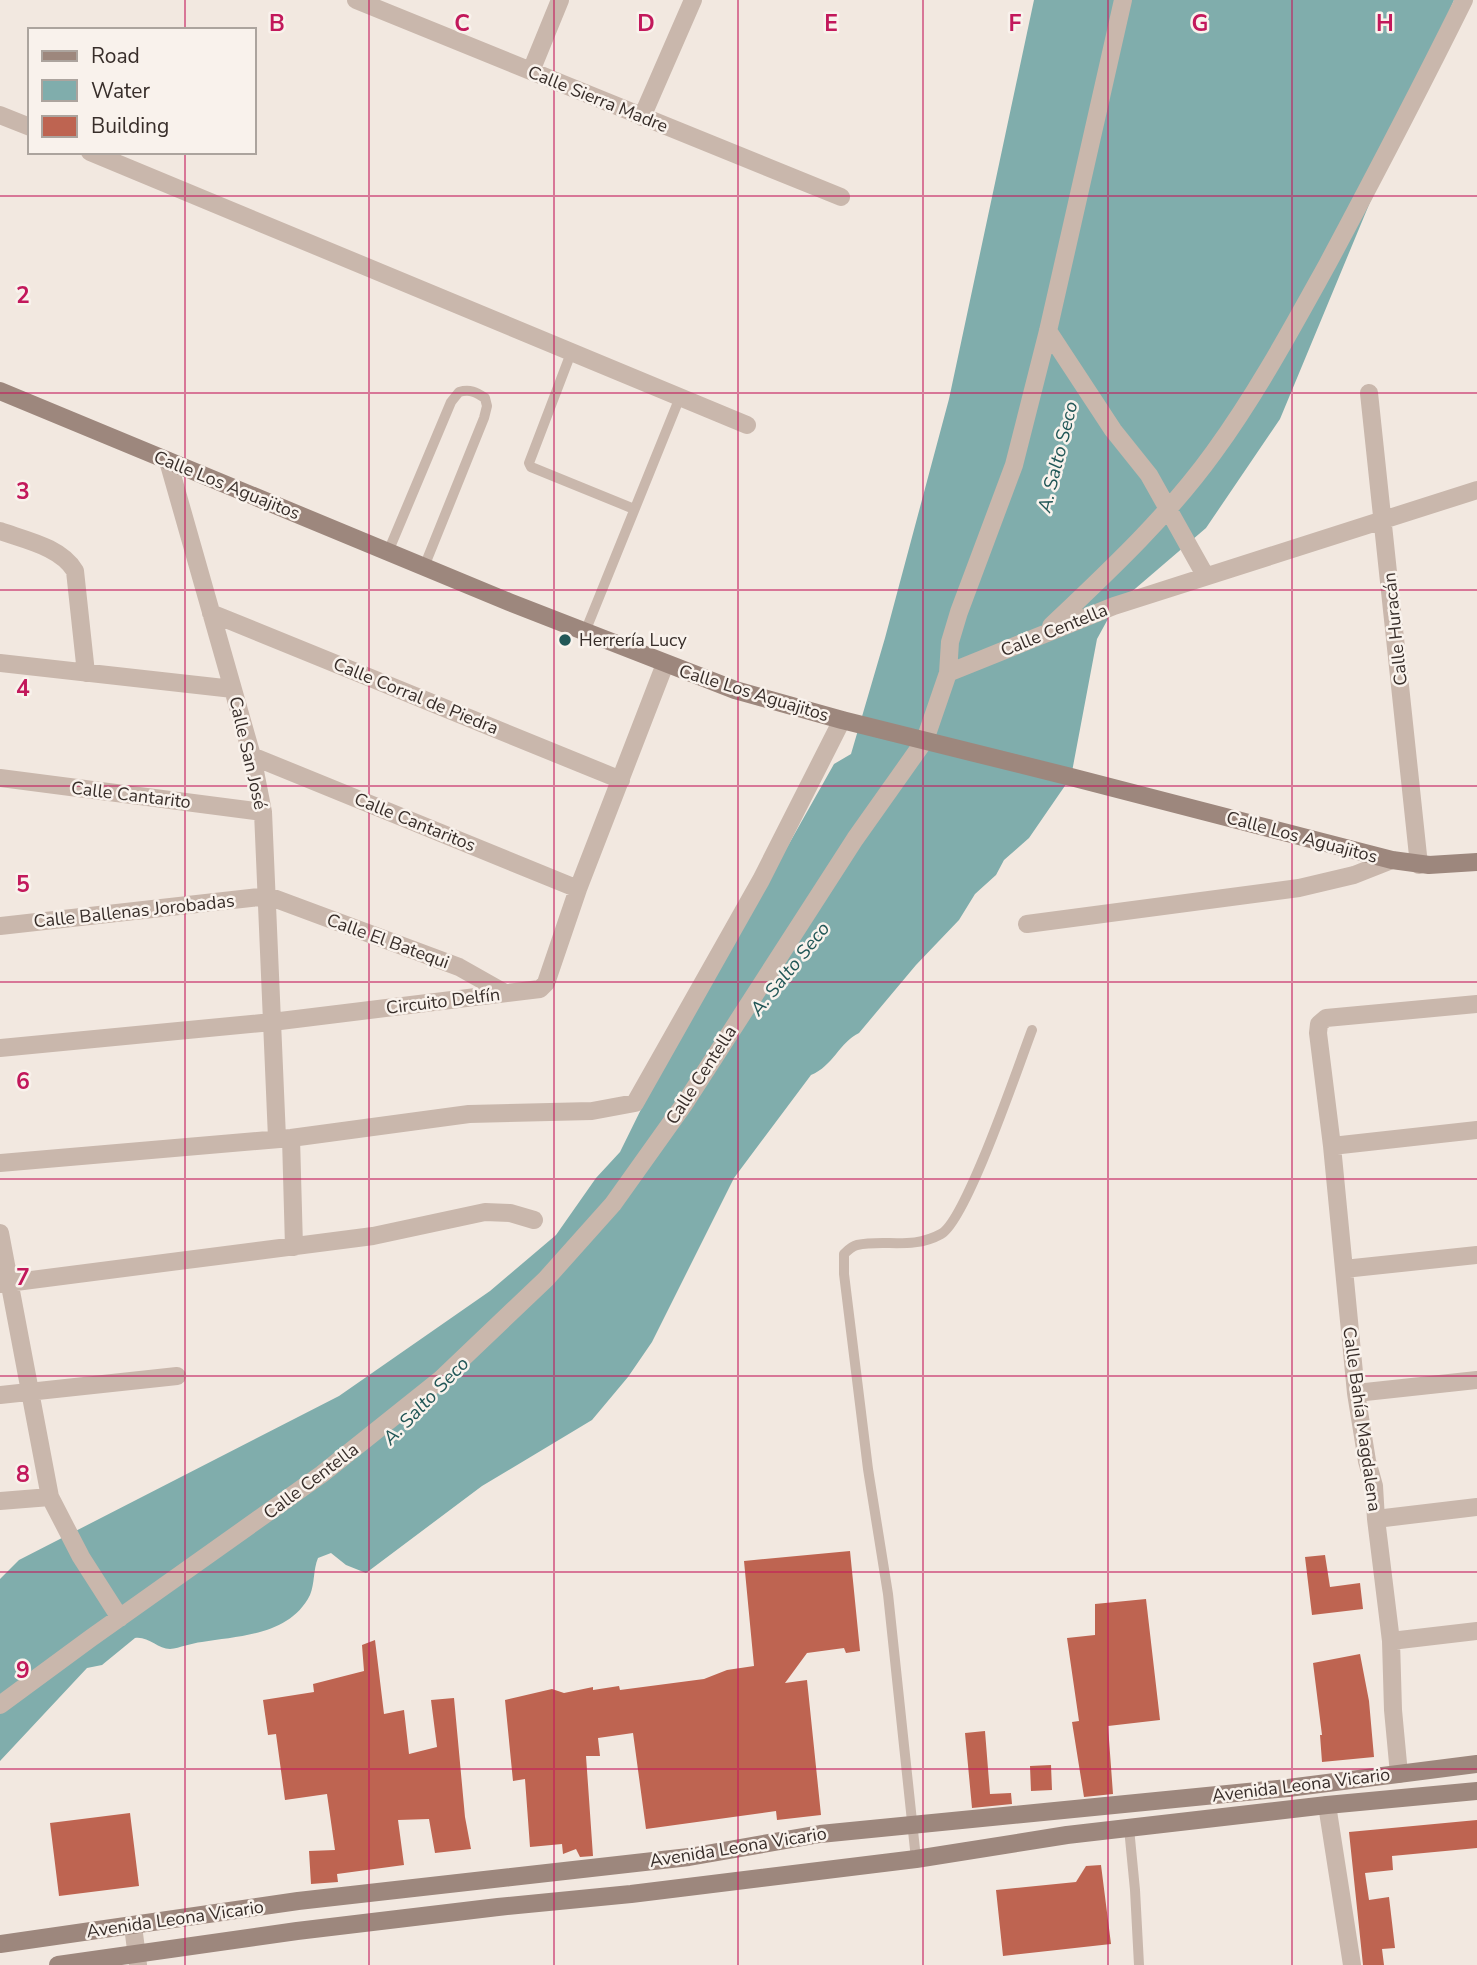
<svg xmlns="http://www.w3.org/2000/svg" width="1477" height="1965" viewBox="0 0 1477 1965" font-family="'Nunito Sans',sans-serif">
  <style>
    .water { fill: #80adac }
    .building { fill: #be6451 }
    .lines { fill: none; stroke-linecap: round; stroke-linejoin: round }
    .lane { stroke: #c9b7ac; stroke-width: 10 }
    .street { stroke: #c9b7ac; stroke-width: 18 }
    .secondary { stroke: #9d877d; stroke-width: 18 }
    .grid { fill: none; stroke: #c2185b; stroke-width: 2; stroke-opacity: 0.55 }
    .poi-dot { fill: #225757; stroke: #f9f2ec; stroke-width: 2.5 }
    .labels { text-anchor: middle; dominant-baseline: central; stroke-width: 5; stroke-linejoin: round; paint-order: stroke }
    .street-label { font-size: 18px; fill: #382e2a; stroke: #f9f2ec }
    .poi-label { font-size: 18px; fill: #382e2a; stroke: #f9f2ec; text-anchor: start }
    .water-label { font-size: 19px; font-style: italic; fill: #225757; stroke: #f9f2ec }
    .grid-label { font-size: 23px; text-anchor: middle; font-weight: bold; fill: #c2185b; stroke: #f9f2ec; stroke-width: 5; stroke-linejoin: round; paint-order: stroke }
  </style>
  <rect width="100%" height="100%" fill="#f2e8e0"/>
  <!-- water -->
  <path class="water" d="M 1034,0 L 1454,0 L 1280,419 L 1206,528 L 1115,606 L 1097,639 L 1071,777 L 1029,838 L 1004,860 L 996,875 L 975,894 L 959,920 L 916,965 L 859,1033 C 839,1043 833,1066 811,1075 L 734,1178 L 652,1342 L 628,1377 L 592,1420 L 482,1486 L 366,1573 L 346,1565 L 331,1553 L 318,1558 C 313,1570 315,1583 310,1595 C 290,1635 240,1636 202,1642 C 191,1643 180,1648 170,1649 C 158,1649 148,1636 135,1638 L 102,1665 L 87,1668 L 0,1761 L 0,1579 L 19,1560 L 339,1396 L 490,1291 L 556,1235 L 596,1178 L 620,1152 L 653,1085 L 834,764 L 851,754 L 885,638 L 949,399 Z"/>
  <!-- building -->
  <path class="building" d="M 850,1551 L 860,1651 L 846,1653 L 844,1648 L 807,1653 L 785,1683 L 807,1680 L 821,1815 L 777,1820 L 776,1811 L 646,1829 L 633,1733 L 598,1738 L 600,1756 L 586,1756 L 593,1856 L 580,1857 L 576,1849 L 563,1854 L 562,1844 L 530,1847 L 525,1779 L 513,1781 L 505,1700 L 552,1689 L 564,1693 L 593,1687 L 593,1690 L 619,1686 L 620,1690 L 704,1679 L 727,1670 L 754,1666 L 744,1561 Z
    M 1325,1555 L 1330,1587 L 1360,1583 L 1363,1609 L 1312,1615 L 1305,1557 Z
    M 1146,1599 L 1160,1720 L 1108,1726 L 1113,1794 L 1084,1797 L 1072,1722 L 1079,1721 L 1067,1638 L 1095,1635 L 1095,1604 Z
    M 375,1640 L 384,1714 L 404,1710 L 409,1754 L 437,1747 L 431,1700 L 454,1698 L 465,1817 L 471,1849 L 435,1853 L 429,1819 L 398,1820 L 404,1865 L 337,1874 L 338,1882 L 311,1884 L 309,1851 L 335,1850 L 327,1794 L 285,1800 L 276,1734 L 268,1735 L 263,1700 L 314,1692 L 313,1684 L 364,1671 L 362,1645 Z
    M 1360,1654 L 1369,1701 L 1374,1757 L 1322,1762 L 1320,1735 L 1322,1735 L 1313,1663 Z
    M 985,1731 L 990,1794 L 1011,1793 L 1012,1804 L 972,1808 L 965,1733 Z
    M 1051,1765 L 1052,1790 L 1031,1791 L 1030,1766 Z
    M 130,1813 L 139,1886 L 59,1896 L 50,1823 Z
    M 1477,1820 L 1477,1848 L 1392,1856 L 1393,1870 L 1365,1873 L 1369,1900 L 1389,1897 L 1395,1948 L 1382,1949 L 1384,1965 L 1363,1965 L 1349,1832 Z
    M 1101,1865 L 1111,1944 L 1003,1956 L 996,1890 L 1076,1882 L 1086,1866 Z"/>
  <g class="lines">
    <!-- lane -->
    <path class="lane" d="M 571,353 L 529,463 L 531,467 L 634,509
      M 388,552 L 451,402 L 459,392 C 470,389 476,392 485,398 L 487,406 L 484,418 L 424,567
      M 585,632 L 680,397
      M 1129,1828 L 1135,1890 L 1139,1965
      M 916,1859 L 888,1594 L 868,1469 L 844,1274 L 844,1254 C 848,1250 852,1246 857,1245 C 885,1239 912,1250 941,1234 C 966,1221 1019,1064 1032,1030"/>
    <!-- street -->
    <path class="street" d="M 356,0 L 841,197
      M 531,71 L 560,0
      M 0,115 L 30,127
      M 642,117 L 693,0
      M 90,152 L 747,425
      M 1048,331 L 1113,430 L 1149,475 L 1205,575
      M 1369,393 L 1419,865
      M 168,461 L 252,756 L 263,812 L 277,1138
      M 0,531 C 25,540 61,547 75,571 L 86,673
      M 211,613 L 621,780
      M 1051,626 C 1108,572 1168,516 1214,452 C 1257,393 1292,328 1327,265 C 1374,177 1420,89 1464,0
      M 0,663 L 233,689
      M 948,673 L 950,642 L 959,612 L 1014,465 L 1048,331 L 1123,0
      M 252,756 L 578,889
      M 0,778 L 263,812
      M 1027,924 L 1299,888 L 1354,875 L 1392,860
      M 0,926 L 268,896 L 459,967 L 505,993
      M 0,1048 L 272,1022 L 540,989 L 546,983 L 578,889 L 665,664
      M 291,1138 L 294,1247
      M 1332,1146 L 1477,1130
      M 0,1163 L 291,1138 L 469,1114 L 592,1111 L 635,1103 L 761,880 L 842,720
      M 0,1233 L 50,1497 L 81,1557 L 120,1618
      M 1344,1269 L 1477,1255
      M 0,1284 L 373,1236 L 485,1212 L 510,1213 L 534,1220
      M 1356,1393 L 1477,1380
      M 0,1395 L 177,1376
      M 0,1501 L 50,1497
      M 1376,1519 L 1477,1507
      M 1391,1641 L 1477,1631
      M 0,1705 L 91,1638 L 322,1474 L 441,1379 L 546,1279 L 613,1204 L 685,1103 L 855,839 L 925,740 L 948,673 L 1114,606 L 1477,490
      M 1399,1774 L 1393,1710 L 1391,1641 L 1376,1519 L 1374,1486 L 1367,1461 L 1356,1393 L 1332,1146 L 1318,1033 L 1319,1024 L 1326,1018 L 1477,1004
      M 1327,1805 L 1352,1965
      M 133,1926 L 138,1965"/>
    <!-- secondary -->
    <path class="secondary" d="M 0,391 L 509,602 L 735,690 L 842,720 L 1071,777 L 1392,860 L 1429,865 L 1477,862
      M 0,1944 L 298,1901 L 689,1857 L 820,1834 L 1288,1788 L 1477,1764
      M 58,1965 L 297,1931 L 498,1907 L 631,1894 L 916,1859 L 1067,1835 L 1327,1805 L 1477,1791"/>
  </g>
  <!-- grid -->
  <path class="grid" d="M 185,0 L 185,30M 369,0 L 369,1965M 554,0 L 554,1965M 738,0 L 738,1965M 923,0 L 923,1965M 1108,0 L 1108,1965M 1292,0 L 1292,1965M 185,152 L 185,1965M 0,196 L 1477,196M 0,393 L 1477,393M 0,590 L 1477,590M 0,786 L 1477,786M 0,982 L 1477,982M 0,1179 L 1477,1179M 0,1376 L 1477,1376M 0,1572 L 1477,1572M 0,1769 L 1477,1769"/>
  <!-- markers -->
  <circle class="poi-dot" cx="565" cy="640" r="7"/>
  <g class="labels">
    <!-- street labels -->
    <g class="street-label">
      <text transform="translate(598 99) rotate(22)">Calle Sierra Madre</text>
      <text transform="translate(227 485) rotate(22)">Calle Los Aguajitos</text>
      <text transform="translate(1395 629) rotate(-96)">Calle Huracán</text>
      <text transform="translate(1054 630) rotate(-22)">Calle Centella</text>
      <text transform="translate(754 693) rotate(17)">Calle Los Aguajitos</text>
      <text transform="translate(416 696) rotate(22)">Calle Corral de Piedra</text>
      <text transform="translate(248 753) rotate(77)">Calle San José</text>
      <text transform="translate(131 795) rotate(7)">Calle Cantarito</text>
      <text transform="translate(415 822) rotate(22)">Calle Cantaritos</text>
      <text transform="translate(1302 837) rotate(15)">Calle Los Aguajitos</text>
      <text transform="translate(134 911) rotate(-6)">Calle Ballenas Jorobadas</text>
      <text transform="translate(388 941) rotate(20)">Calle El Batequi</text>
      <text transform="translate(443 1001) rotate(-7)">Circuito Delfín</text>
      <text transform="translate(701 1075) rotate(-57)">Calle Centella</text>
      <text transform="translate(1362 1419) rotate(82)">Calle Bahía Magdalena</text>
      <text transform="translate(311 1481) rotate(-37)">Calle Centella</text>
      <text transform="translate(1301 1785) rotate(-7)">Avenida Leona Vicario</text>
      <text transform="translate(738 1847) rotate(-9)">Avenida Leona Vicario</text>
      <text transform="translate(175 1919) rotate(-8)">Avenida Leona Vicario</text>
    </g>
    <!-- poi labels -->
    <g class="poi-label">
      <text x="579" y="640">Herrería Lucy</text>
    </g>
    <!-- water labels -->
    <g class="water-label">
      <text transform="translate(1058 457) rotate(-76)">A. Salto Seco</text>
      <text transform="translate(790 969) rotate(-51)">A. Salto Seco</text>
      <text transform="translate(426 1401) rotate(-46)">A. Salto Seco</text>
    </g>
  </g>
  <g class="grid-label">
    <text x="277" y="31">B</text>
    <text x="462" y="31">C</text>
    <text x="646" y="31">D</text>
    <text x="831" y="31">E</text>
    <text x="1015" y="31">F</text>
    <text x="1200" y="31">G</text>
    <text x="1385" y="31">H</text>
    <text x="23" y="303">2</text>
    <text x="23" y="499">3</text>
    <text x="23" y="696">4</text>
    <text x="23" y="892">5</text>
    <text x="23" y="1089">6</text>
    <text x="23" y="1285">7</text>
    <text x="23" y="1482">8</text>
    <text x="23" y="1678">9</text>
  </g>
  <!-- legend -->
  <rect x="28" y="28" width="228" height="126" fill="#f9f2ec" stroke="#aca49e" stroke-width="2"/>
  <rect x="42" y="51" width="35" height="10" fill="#9d877d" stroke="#aca49e" stroke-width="2"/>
  <text x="91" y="63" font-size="21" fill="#382e2a">Road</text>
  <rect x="42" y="80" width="35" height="21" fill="#80adac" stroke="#aca49e" stroke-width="2"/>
  <text x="91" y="98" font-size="21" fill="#382e2a">Water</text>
  <rect x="42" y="116" width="35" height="21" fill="#be6451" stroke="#aca49e" stroke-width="2"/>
  <text x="91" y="133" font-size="21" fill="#382e2a">Building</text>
</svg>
